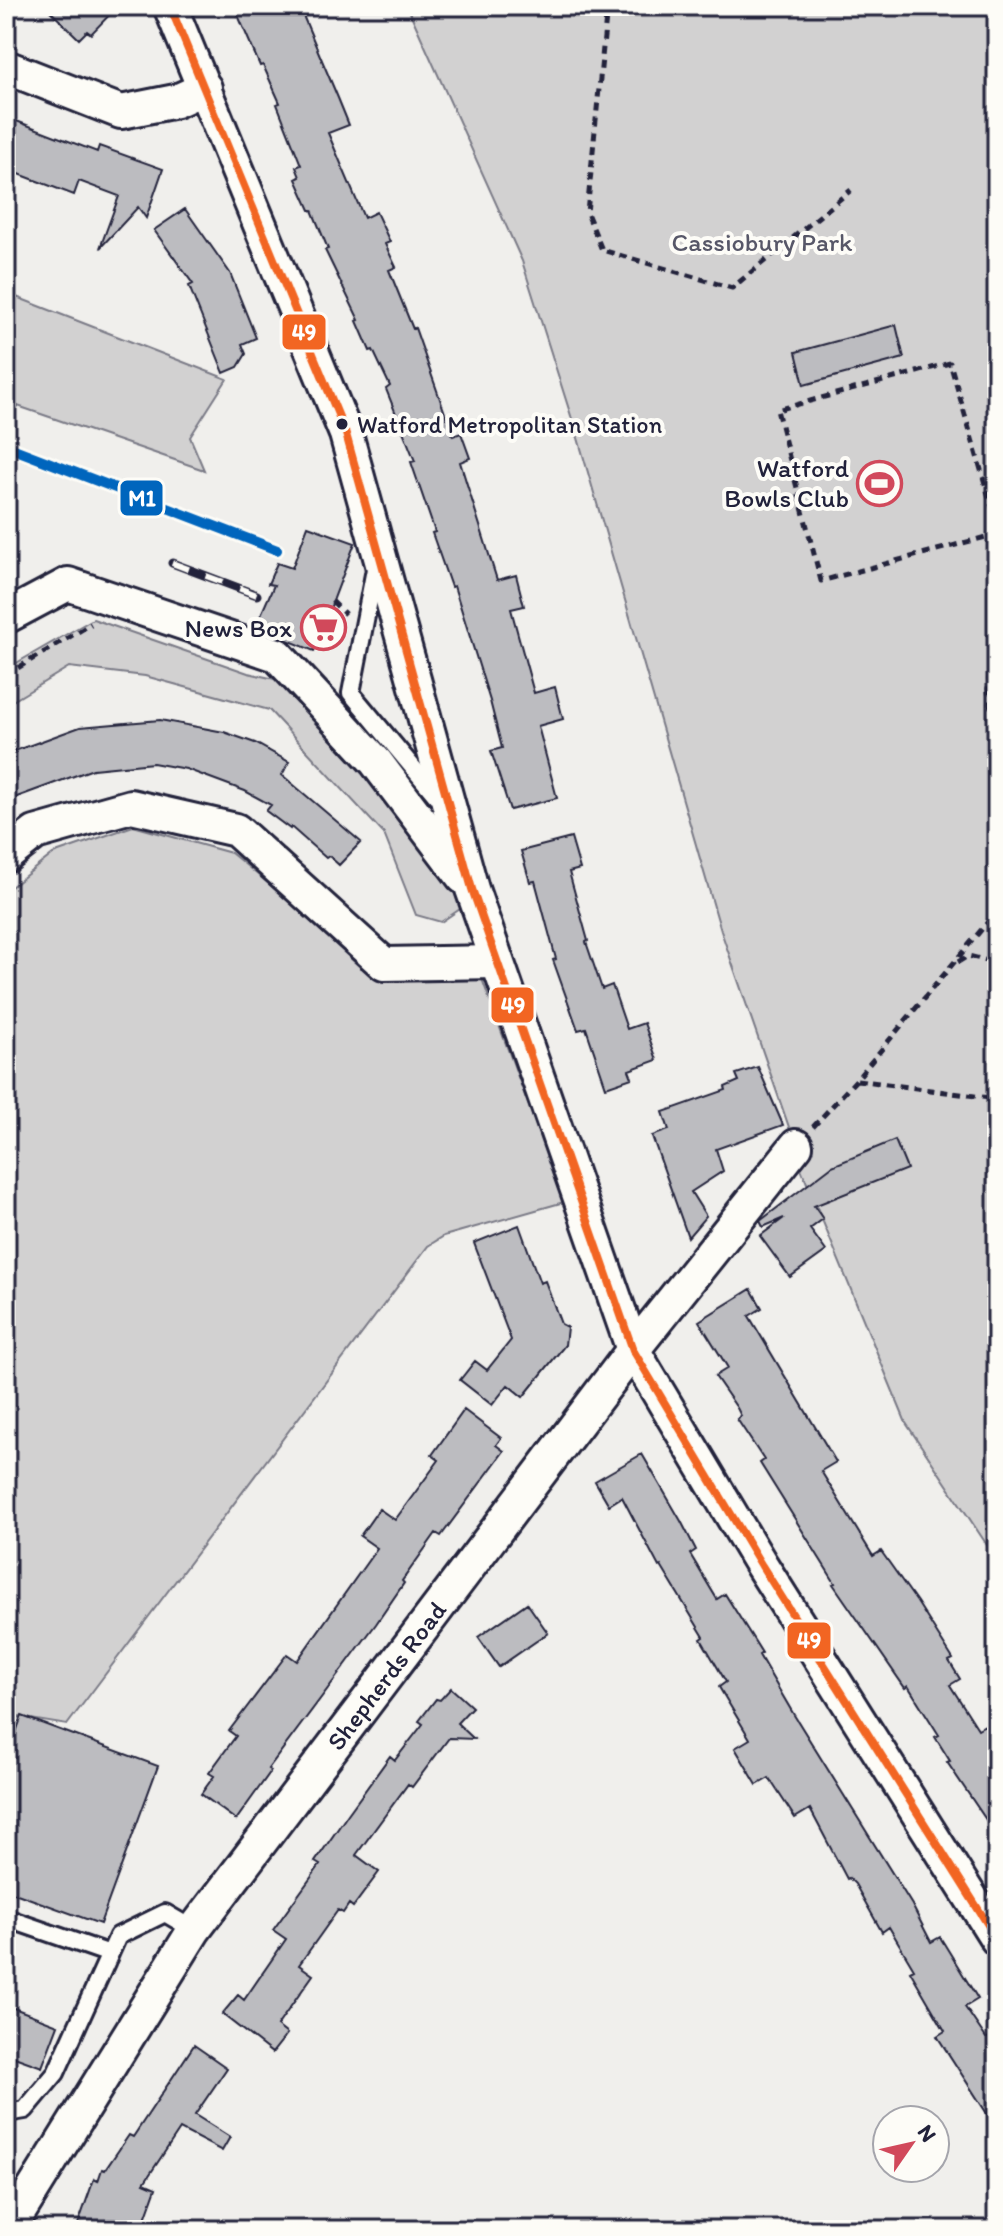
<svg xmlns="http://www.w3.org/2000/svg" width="1003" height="2236" viewBox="0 0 1003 2236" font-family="Itim,sans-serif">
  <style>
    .green { fill: #d2d1d1; stroke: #7a7a86; stroke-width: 2 }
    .building { fill: #bcbcc0; stroke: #22223b; stroke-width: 2 }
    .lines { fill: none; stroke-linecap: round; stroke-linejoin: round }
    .lane-casing { stroke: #22223b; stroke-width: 22 }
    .street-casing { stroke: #22223b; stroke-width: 38 }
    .path { stroke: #22223b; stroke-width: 5; stroke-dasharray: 8 6; stroke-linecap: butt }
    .lane { stroke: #fdfcf7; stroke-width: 16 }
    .street { stroke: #fdfcf7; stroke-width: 32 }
    .rail-casing { stroke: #22223b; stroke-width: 9 }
    .rail { stroke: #fdfcf7; stroke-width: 6; stroke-dasharray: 18; stroke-linecap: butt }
    .bus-1-casing { stroke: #fdfcf7; stroke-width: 14 }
    .bus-1 { stroke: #f26522; stroke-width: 8 }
    .metro-1-casing { stroke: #fdfcf7; stroke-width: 16 }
    .metro-1 { stroke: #0065bd; stroke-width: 10 }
    .bus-dot { fill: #22223b; stroke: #fdfcf7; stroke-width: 3 }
    .labels { text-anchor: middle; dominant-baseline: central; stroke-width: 8; stroke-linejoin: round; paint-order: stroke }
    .bus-label { font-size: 24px; fill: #22223b; stroke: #fdfcf7; text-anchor: start }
    .park-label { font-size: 26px; fill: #575768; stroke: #fdfcf7 }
    .poi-label { font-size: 26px; fill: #22223b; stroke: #fdfcf7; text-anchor: end }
    .street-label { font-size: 26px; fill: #22223b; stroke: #fdfcf7 }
    .line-badge { stroke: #fdfcf7; stroke-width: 3 }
    .badge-label { font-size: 22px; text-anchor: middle; font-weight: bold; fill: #fff }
  </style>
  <rect width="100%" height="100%" fill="#f0efec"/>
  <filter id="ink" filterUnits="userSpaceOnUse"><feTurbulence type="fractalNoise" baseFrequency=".0125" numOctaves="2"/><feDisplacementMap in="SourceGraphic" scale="16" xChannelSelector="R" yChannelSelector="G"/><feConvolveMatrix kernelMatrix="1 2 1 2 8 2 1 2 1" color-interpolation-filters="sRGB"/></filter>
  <g filter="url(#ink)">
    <!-- green -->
    <path class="green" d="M 407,6 L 997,6 L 997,1560 L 906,1423 L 797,1159 L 791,1133 L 721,931 L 578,438 L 522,261 Z
      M 6,293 L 227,379 L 190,437 L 204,470 L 6,402 Z
      M 93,619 L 248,673 L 288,682 L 463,879 L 463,907 L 441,922 L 416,915 L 384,834 L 269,710 L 145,676 L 69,667 L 6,705 L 6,669 Z
      M 133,826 L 231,853 L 280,893 L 361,968 L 463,964 L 478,968 L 564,1202 L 444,1236 L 428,1246 L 67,1725 L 6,1715 L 6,891 L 53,854 Z"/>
    <!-- building -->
    <path class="building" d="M 45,6 L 118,6 L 91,34 L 87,31 L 79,39 Z
      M 234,6 L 299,6 L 338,98 L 349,125 L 328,133 L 364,218 L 376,212 L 390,242 L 385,244 L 396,267 L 389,270 L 413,329 L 415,328 L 453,436 L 461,433 L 470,458 L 460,462 L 497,580 L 516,575 L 524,606 L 511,609 L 534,693 L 555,687 L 563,719 L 538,726 L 557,798 L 510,810 L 491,751 L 502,748 L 490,701 L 454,586 L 451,587 L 432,533 L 435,532 L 411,462 L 415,461 L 386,389 L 390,386 L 373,350 L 370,351 L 357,321 L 359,320 L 325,250 L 328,249 L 312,210 L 310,210 L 296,179 L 300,177 L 296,167 L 301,165 L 277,104 L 280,103 L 263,65 L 260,66 Z
      M 6,117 L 97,152 L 99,146 L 163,169 L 146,218 L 138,207 L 100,248 L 119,196 L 79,181 L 74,195 L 6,169 Z
      M 185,209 L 230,273 L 256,338 L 242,344 L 246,354 L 238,367 L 224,373 L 189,286 L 193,284 L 154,230 Z
      M 896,325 L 904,358 L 804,385 L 796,352 Z
      M 308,526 L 355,543 L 314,651 L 266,631 L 270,622 L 259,619 L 274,585 L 268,584 L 277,563 L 292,568 Z
      M 160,720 L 224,732 L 255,743 L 289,762 L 282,775 L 361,842 L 339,865 L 329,856 L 326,858 L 291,827 L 290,829 L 266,811 L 271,805 L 245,791 L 186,769 L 153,763 L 93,769 L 6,801 L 6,754 L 80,727 Z
      M 571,838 L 580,869 L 569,872 L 588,941 L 586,942 L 602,989 L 612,985 L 627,1029 L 644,1023 L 657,1060 L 629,1070 L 632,1078 L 606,1087 L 586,1028 L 578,1030 L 553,960 L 556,959 L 535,881 L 530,882 L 521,851 Z
      M 758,1067 L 783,1125 L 716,1149 L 723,1171 L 691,1192 L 706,1216 L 688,1237 L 652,1136 L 669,1130 L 663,1112 L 726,1090 L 725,1087 L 739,1081 L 736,1074 Z
      M 895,1140 L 907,1169 L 814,1206 L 823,1219 L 810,1229 L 826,1251 L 790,1277 L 760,1236 L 784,1218 L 763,1227 L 760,1221 L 832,1166 Z
      M 519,1225 L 540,1283 L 545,1281 L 561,1324 L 567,1327 L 565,1345 L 523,1397 L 508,1385 L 492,1405 L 460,1380 L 475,1361 L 487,1370 L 511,1340 L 474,1243 Z
      M 751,1289 L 762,1308 L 749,1316 L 836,1462 L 821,1471 L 873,1556 L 881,1551 L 917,1602 L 953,1659 L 949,1661 L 960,1679 L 950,1685 L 978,1729 L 985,1725 L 997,1744 L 997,1836 L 947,1762 L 950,1761 L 935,1737 L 939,1735 L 908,1686 L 905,1688 L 833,1584 L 835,1583 L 760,1463 L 764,1460 L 737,1419 L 741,1416 L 737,1408 L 715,1376 L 728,1368 L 699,1321 Z
      M 464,1410 L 501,1438 L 496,1445 L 504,1451 L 441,1536 L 436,1533 L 402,1581 L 404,1583 L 376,1624 L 268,1769 L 271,1771 L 236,1820 L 201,1794 L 214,1776 L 209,1773 L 236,1736 L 229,1731 L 287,1654 L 297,1661 L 377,1548 L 360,1536 L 379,1509 L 395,1520 L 439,1460 L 432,1455 Z
      M 642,1454 L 681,1521 L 696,1550 L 690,1554 L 717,1599 L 725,1594 L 762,1653 L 759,1655 L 794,1715 L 912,1905 L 931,1942 L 940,1937 L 978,1999 L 965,2007 L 986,2038 L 997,2036 L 997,2129 L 937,2036 L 945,2031 L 910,1971 L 914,1969 L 889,1927 L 882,1932 L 855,1884 L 849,1878 L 847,1879 L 810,1809 L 795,1818 L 769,1778 L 757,1785 L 735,1748 L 750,1739 L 719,1687 L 726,1682 L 701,1639 L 704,1637 L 661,1566 L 659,1567 L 622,1497 L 609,1505 L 595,1481 Z
      M 527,1603 L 548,1633 L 499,1667 L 478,1637 Z
      M 451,1688 L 472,1707 L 457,1723 L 474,1739 L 449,1738 L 412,1787 L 408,1784 L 356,1855 L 379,1872 L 353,1907 L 349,1904 L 343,1913 L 338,1910 L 299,1965 L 313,1975 L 277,2026 L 287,2034 L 272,2053 L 222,2014 L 238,1995 L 244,2000 L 286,1939 L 273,1930 L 320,1865 L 315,1862 L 348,1814 L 390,1756 L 395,1760 L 423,1724 L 419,1721 L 436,1699 L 440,1700 Z
      M 22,1716 L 158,1766 L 100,1924 L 6,1890 L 6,1759 Z
      M 6,2005 L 58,2025 L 42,2067 L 6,2054 Z
      M 194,2045 L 227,2068 L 195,2115 L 230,2137 L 222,2151 L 180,2129 L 144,2183 L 156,2188 L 141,2230 L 122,2223 L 120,2230 L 76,2230 L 94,2179 L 98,2181 L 102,2169 L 105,2170 L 129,2135 L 133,2137 Z"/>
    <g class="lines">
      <defs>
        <path id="lane" d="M 375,569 L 351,693 L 439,799
          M 6,1918 L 110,1954
          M 7,2113 L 25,2110 L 56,2073 L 118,1936 L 165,1913 L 194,1930"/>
        <g id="street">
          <path d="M 170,6 L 346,434 L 472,889 L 633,1350 L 762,1566 L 997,1939"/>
          <path d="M 6,67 L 121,112 L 176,101 L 205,88"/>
          <path d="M 6,617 L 68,584 L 277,655 L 376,762 L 463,877"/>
          <path d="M 6,856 L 35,833 L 131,806 L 236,830 L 384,964 L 496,962"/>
          <path id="s1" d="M 8,2230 L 194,1930 L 633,1350 L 796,1146"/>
        </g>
      </defs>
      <!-- lane casing -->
      <use href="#lane" class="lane-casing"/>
      <!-- street casing -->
      <use href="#street" class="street-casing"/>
      <!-- path -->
      <path class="path" d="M 607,6 L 587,213 L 602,250 L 732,288 L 851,190
        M 997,525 L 950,363 L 777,410 L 821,581 L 997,534
        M 332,601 L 345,614
        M 997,617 L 988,689 L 997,748
        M 6,675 L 91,624
        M 958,962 L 968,956 L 997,963
        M 857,1080 L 997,1099
        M 813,1127 L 856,1080 L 997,911"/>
      <!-- lane -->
      <use href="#lane" class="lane"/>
      <!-- street -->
      <use href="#street" class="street"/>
      <defs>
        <path id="rail" d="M 200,520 L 277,550
          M 172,563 L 257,595"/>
      </defs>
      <!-- rail casing -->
      <use href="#rail" class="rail-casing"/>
      <!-- rail -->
      <use href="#rail" class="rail"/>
      <defs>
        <path id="bus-1" d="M 170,6 L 346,434 L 472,889 L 633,1350 L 762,1566 L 997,1939"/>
      </defs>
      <!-- bus-1 casing -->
      <use href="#bus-1" class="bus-1-casing"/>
      <!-- bus-1 -->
      <use href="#bus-1" class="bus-1"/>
      <defs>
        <path id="metro-1" d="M 6,446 L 277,550"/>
      </defs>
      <!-- metro-1 casing -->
      <use href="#metro-1" class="metro-1-casing"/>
      <!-- metro-1 -->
      <use href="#metro-1" class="metro-1"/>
    </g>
  </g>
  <!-- icons -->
  <defs>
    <symbol id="stadium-ring" viewBox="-11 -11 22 22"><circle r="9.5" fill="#fdfcf7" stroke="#d1495b" stroke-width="1.5"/><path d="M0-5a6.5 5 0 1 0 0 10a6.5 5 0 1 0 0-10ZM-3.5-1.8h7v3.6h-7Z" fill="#d1495b"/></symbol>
    <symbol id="supermarket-ring" viewBox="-11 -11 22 22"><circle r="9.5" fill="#fdfcf7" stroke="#d1495b" stroke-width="1.5"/><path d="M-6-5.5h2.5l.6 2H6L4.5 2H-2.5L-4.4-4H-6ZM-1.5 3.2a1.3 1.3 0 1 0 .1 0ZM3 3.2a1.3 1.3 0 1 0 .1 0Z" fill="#d1495b"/></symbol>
  </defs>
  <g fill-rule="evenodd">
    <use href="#stadium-ring" x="854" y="458" width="51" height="51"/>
    <use href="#supermarket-ring" x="298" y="602" width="51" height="51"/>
  </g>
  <!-- markers -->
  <circle class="bus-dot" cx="342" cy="424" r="7"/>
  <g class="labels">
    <!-- bus labels -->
    <g class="bus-label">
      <text x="357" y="424">Watford Metropolitan Station</text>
    </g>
    <!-- park labels -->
    <g class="park-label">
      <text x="762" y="242">Cassiobury Park</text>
    </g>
    <!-- poi labels -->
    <g class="poi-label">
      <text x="849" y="468">Watford<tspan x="849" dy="30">Bowls Club</tspan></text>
      <text x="292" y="628">News Box</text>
    </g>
    <!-- street labels -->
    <g class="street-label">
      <text stroke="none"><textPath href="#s1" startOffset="672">Shepherds Road</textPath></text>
    </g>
  </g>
  <g class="line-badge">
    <rect x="281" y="313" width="46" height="38" rx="8" fill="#f26522"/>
    <rect x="119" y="479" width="45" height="38" rx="8" fill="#0065bd"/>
    <rect x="490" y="986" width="45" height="38" rx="8" fill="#f26522"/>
    <rect x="786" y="1621" width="46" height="39" rx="8" fill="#f26522"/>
  </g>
  <g class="badge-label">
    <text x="304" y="340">49</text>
    <text x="142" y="506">M1</text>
    <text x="513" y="1013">49</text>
    <text x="809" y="1648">49</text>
  </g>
  <!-- margin -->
  <rect width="1003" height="2236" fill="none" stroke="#fdfcf7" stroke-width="32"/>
  <rect x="16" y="16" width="971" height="2204" fill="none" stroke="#22223b" stroke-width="3" filter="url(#ink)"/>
  <!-- north arrow -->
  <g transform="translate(911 2144) rotate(56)"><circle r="38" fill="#fdfcf7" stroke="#a5a5ac" stroke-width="2"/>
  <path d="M0-6L14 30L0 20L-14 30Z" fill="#d1495b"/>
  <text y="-12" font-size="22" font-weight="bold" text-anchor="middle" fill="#22223b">N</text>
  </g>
</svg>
